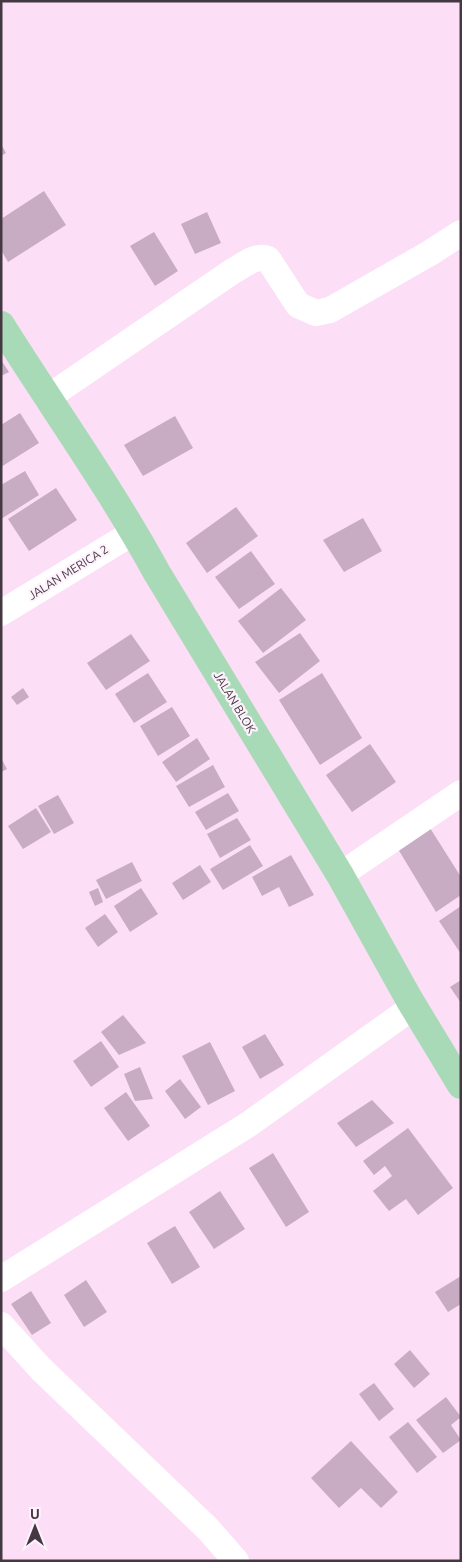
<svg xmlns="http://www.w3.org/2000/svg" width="462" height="1562" viewBox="0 0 462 1562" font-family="Ubuntu,sans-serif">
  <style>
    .building { fill: #c8acc3 }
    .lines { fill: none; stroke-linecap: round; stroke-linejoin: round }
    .minor { stroke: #fff; stroke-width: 26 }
    .major { stroke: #a9dab7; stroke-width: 28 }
    .labels { text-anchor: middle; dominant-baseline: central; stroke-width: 4.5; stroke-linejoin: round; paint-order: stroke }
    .street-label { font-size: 12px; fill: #443842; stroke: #fef2fc }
  </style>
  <rect width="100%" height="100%" fill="#fcdff7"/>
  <!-- building -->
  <path class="building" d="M 1,144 L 6,153 L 1,156 Z
    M 44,191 L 66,225 L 8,262 L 1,250 L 1,219 Z
    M 207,212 L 221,243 L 195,254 L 181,224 Z
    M 154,232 L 178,271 L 155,286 L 130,246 Z
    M 1,360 L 9,372 L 1,376 Z
    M 20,413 L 39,443 L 1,467 L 1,425 Z
    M 175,416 L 193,448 L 143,476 L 124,445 Z
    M 25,471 L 39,495 L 1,519 L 1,485 Z
    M 56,488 L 77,520 L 29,551 L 8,519 Z
    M 236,507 L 258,536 L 207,573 L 186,543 Z
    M 363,518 L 382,551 L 344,572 L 323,540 Z
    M 251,551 L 275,584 L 239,609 L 215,577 Z
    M 281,588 L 306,620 L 263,653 L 238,621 Z
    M 300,633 L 320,661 L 279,693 L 255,662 Z
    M 131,634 L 150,661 L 106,690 L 87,663 Z
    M 148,673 L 167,702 L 134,723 L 115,694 Z
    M 322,673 L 362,738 L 320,765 L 279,700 Z
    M 23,688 L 29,697 L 17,705 L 11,697 Z
    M 172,707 L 190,736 L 158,756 L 140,726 Z
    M 197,738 L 210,759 L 176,782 L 162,762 Z
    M 370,744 L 396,782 L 352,812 L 326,775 Z
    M 1,758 L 7,769 L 1,772 Z
    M 213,765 L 225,787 L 189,807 L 176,786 Z
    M 228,793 L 239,811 L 206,830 L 195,812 Z
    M 58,795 L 74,823 L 54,834 L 38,806 Z
    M 36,808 L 51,832 L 23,849 L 8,826 Z
    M 237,818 L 251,840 L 220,858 L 207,834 Z
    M 430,828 L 461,877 L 461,895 L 436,912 L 398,849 Z
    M 250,845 L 263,866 L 223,890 L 210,869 Z
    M 291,855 L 314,895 L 289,907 L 279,887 L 262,896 L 252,877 Z
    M 132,862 L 142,881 L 106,899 L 96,880 Z
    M 200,865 L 211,882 L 183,900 L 172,883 Z
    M 98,888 L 103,902 L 95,906 L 89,892 Z
    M 141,888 L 158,914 L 130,932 L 114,906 Z
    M 461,906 L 461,954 L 439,921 Z
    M 105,914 L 118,932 L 98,947 L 85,928 Z
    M 461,980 L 461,1003 L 450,987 Z
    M 123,1015 L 146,1043 L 119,1055 L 101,1032 Z
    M 265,1034 L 284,1065 L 260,1079 L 242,1047 Z
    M 101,1041 L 119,1067 L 91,1087 L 73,1061 Z
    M 210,1042 L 235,1091 L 208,1105 L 182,1056 Z
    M 140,1067 L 153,1099 L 135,1101 L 124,1074 Z
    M 180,1079 L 201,1107 L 185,1119 L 165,1091 Z
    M 126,1092 L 150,1126 L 128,1141 L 104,1108 Z
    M 372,1100 L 394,1123 L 356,1147 L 337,1123 Z
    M 408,1128 L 453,1188 L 418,1215 L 406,1199 L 389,1211 L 373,1191 L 392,1176 L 385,1166 L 374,1175 L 363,1161 Z
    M 273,1153 L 309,1212 L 286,1227 L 249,1168 Z
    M 220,1191 L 245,1229 L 214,1249 L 189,1212 Z
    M 175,1226 L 200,1267 L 172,1284 L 147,1243 Z
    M 461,1276 L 461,1304 L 448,1312 L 435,1292 Z
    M 86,1280 L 107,1312 L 84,1327 L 64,1295 Z
    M 31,1291 L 51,1323 L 32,1335 L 11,1304 Z
    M 410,1350 L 430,1374 L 414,1388 L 394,1364 Z
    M 374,1383 L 394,1409 L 379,1421 L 359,1394 Z
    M 446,1397 L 461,1417 L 451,1425 L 461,1440 L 443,1453 L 416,1420 Z
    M 408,1422 L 437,1457 L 417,1473 L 389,1437 Z
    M 351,1441 L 398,1492 L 381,1508 L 361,1488 L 339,1508 L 311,1478 Z"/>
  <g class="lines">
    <!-- minor -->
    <path class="minor" d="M 47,398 L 233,271 C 244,265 256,254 268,259 L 298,305 L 316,313 L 330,310 L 430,253 L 461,233
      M 1,613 L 134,532
      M 340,875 L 461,793
      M 1,1279 L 249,1124 L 413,1007
      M 1,1325 L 41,1369 L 208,1529 L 236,1561"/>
    <!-- major -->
    <path class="major" d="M 1,325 C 53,408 110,487 157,573 L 340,875 L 409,999 L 461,1085"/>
  </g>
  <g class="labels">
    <!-- street labels -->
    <g class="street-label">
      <text transform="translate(68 572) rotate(-32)">JALAN MERICA 2</text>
      <text transform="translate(235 702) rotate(59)">JALAN BLOK</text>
    </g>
  </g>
  <!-- border -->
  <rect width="462" height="1562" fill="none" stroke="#443842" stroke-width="5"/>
  <!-- north arrow -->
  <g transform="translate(35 1527)" stroke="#fef2fc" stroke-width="4" paint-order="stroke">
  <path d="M0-4L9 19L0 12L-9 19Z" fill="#443842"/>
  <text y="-8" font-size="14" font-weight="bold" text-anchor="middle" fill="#443842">U</text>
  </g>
</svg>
